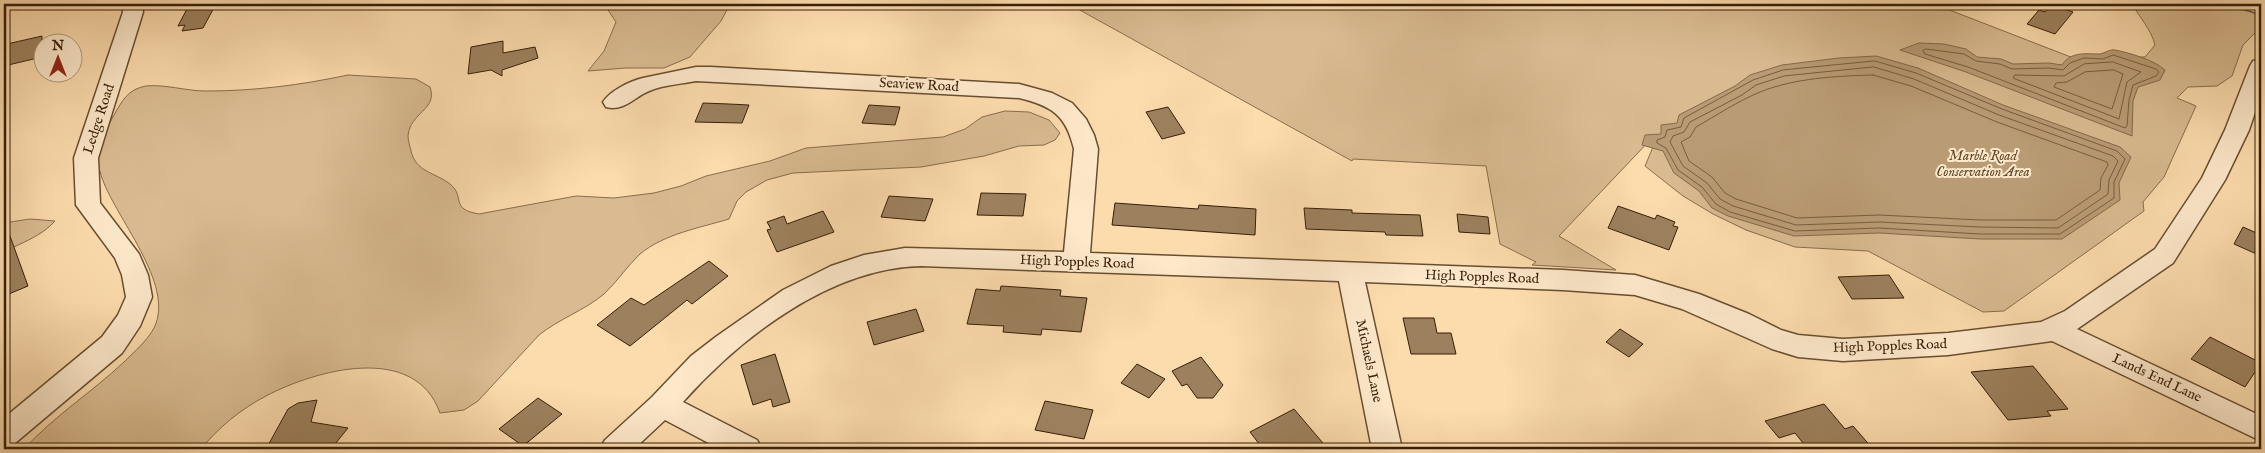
<svg xmlns="http://www.w3.org/2000/svg" width="2265" height="453" viewBox="0 0 2265 453" font-family="'IM FELL English',serif">
  <style>
    .green { fill: #dabb91; stroke: #886d4c }
    .water { fill: #b99b75; stroke: #856949 }
    .lines { fill: none; stroke-linecap: round; stroke-linejoin: round }
    .shore { stroke: #785d3e; stroke-width: 1 }
    .building { fill: #9d815e; stroke: #361f08 }
    .minor-casing { stroke: #684e31; stroke-width: 3 }
    .minor { fill: #fde8ca; fill-rule: evenodd }
    .labels { text-anchor: middle; dominant-baseline: central; stroke-width: 4; stroke-linejoin: round; paint-order: stroke }
    .street-label { font-size: 14px; fill: #361f08; stroke: #fde8ca }
    .park-label { font-size: 14px; font-style: italic; fill: #5f462a; stroke: #fde8ca }
  </style>
  <rect width="100%" height="100%" fill="#fcdbad"/>
  <filter id="stains"><feTurbulence type="fractalNoise" baseFrequency=".004" numOctaves="4"/><feColorMatrix values="0 0 0 0 .2 0 0 0 0 .09 0 0 0 0 .02 0 0 0 .5 -.17"/></filter>
  <radialGradient id="worn" r=".72"><stop offset=".6" stop-color="#630" stop-opacity="0"/><stop offset="1" stop-color="#630" stop-opacity=".3"/></radialGradient>
  <!-- green -->
  <path class="green" d="M 604,4 L 730,4 L 721,21 L 690,57 L 664,68 L 626,68 L 588,71 L 604,51 L 616,22 Z
    M 1069,4 L 1934,4 L 2094,66 L 2111,57 L 2145,57 L 2155,45 C 2151,29 2140,18 2132,4 L 2232,4 L 2260,14 L 2261,27 L 2243,45 L 2232,76 L 2217,86 L 2188,87 L 2177,98 L 2196,106 L 2164,177 L 2143,202 L 2144,211 L 2004,311 L 1983,312 L 1868,251 L 1795,247 L 1746,230 L 1713,214 L 1683,196 L 1645,166 L 1653,147 L 1653,137 L 1559,236 L 1616,270 L 1532,265 L 1536,262 L 1500,244 L 1486,166 L 1353,159 L 1352,161 Z
    M 348,75 L 416,79 L 430,87 C 438,110 410,112 408,136 C 408,141 410,146 411,151 C 416,172 434,172 450,184 C 466,197 449,209 479,214 L 576,196 L 614,198 L 654,193 L 681,186 L 706,176 L 770,161 L 806,148 L 943,137 L 965,129 L 982,117 L 1005,111 L 1029,112 L 1049,120 L 1060,133 L 1055,140 L 1044,145 L 1019,146 L 984,156 L 921,167 L 793,173 L 767,180 L 746,192 L 737,201 L 729,219 C 699,228 664,234 640,254 C 627,266 617,282 604,294 C 585,310 559,319 539,335 L 478,401 L 464,410 L 440,413 C 415,342 315,370 266,396 C 241,409 218,428 201,449 L 24,449 C 53,417 92,392 124,362 C 134,352 147,341 154,328 C 176,284 114,217 101,175 C 100,170 96,163 97,157 C 99,143 107,128 114,115 C 122,101 128,89 146,86 C 165,84 186,91 206,91 C 255,91 301,85 348,75 Z
    M 30,219 L 55,221 C 42,236 21,243 4,252 L 4,223 Z"/>
  <!-- water -->
  <path class="water" d="M 1919,43 L 1944,44 L 1966,49 L 1977,57 L 2001,59 L 2013,64 L 2049,63 L 2062,65 C 2071,51 2086,54 2100,54 C 2105,53 2110,49 2115,50 C 2130,53 2154,60 2165,70 L 2160,80 L 2138,87 L 2133,101 L 2132,136 L 1966,72 L 1900,50 Z
    M 1876,56 L 1918,68 L 2003,105 L 2120,147 L 2131,157 L 2119,183 L 2120,200 L 2062,239 L 1980,239 L 1879,233 L 1794,236 L 1728,216 L 1712,208 L 1699,191 L 1674,173 L 1663,151 L 1642,145 L 1645,135 L 1661,134 L 1661,125 L 1677,123 L 1679,115 L 1735,86 L 1750,75 L 1782,65 L 1839,58 Z"/>
  <g class="lines">
    <!-- shore -->
    <path class="shore" d="M 1926,49 L 1964,54 L 1976,61 L 2000,64 L 2012,69 L 2049,68 L 2063,70 L 2070,63 L 2084,58 L 2103,59 L 2113,55 L 2156,69 L 2159,72 L 2156,76 L 2133,85 L 2129,100 L 2127,126 L 2125,128 L 1968,67 L 1925,54 L 1923,51 Z
      M 1875,61 L 1916,73 L 2002,109 L 2117,151 L 2125,159 L 2114,182 L 2114,198 L 2060,234 L 1980,234 L 1879,228 L 1795,231 L 1730,212 L 1716,204 L 1702,187 L 1678,170 L 1666,148 L 1657,143 L 1657,140 L 1665,137 L 1667,130 L 1681,127 L 1684,118 L 1753,80 L 1783,70 Z
      M 2113,62 L 2141,72 L 2127,82 L 2119,119 L 2013,78 L 2015,75 L 2064,76 L 2084,64 Z
      M 1874,67 L 1914,79 L 1999,115 L 2113,156 L 2118,161 L 2109,180 L 2108,194 L 2058,228 L 1980,227 L 1879,222 L 1796,225 L 1733,206 L 1720,199 L 1707,183 L 1683,166 L 1670,142 L 1673,136 L 1684,132 L 1690,122 L 1742,95 L 1756,85 L 1784,76 Z
      M 2114,70 L 2123,74 L 2112,109 L 2054,87 L 2056,83 L 2067,82 L 2085,72 Z
      M 1873,75 L 1911,86 L 1997,122 L 2107,162 L 2108,165 L 2101,178 L 2100,190 L 2056,220 L 1980,220 L 1879,215 L 1797,218 L 1736,199 L 1725,193 L 1712,177 L 1689,161 L 1681,142 L 1690,137 L 1696,127 C 1717,115 1738,101 1760,92 C 1795,78 1836,76 1873,75 Z"/>
  </g>
  <!-- building -->
  <path class="building" d="M 194,4 L 216,4 L 203,28 L 182,31 L 185,25 L 178,26 L 188,7 Z
    M 2051,4 L 2073,12 L 2055,34 L 2027,24 L 2039,10 L 2045,12 Z
    M 42,36 L 42,57 L 4,66 L 7,44 Z
    M 503,41 L 503,53 L 535,47 L 538,58 L 502,70 L 502,76 L 491,70 L 468,74 L 471,47 Z
    M 703,103 L 729,104 L 749,105 L 742,123 L 695,122 Z
    M 869,105 L 900,107 L 895,125 L 862,123 Z
    M 1168,107 L 1185,133 L 1162,139 L 1146,112 Z
    M 981,193 L 1026,194 L 1023,216 L 977,215 Z
    M 889,196 L 933,199 L 925,221 L 881,217 Z
    M 1115,203 L 1198,209 L 1199,205 L 1256,209 L 1255,235 L 1112,225 Z
    M 1618,206 L 1655,219 L 1657,215 L 1675,222 L 1673,226 L 1678,227 L 1669,250 L 1608,228 Z
    M 1304,208 L 1352,210 L 1352,213 L 1420,215 L 1423,236 L 1386,235 L 1385,232 L 1306,229 Z
    M 823,211 L 834,232 L 777,252 L 767,230 L 771,229 L 767,222 L 784,216 L 787,224 Z
    M 1457,214 L 1488,217 L 1490,234 L 1459,232 Z
    M 6,225 L 28,286 L 4,296 L 4,226 Z
    M 2243,227 L 2261,235 L 2261,256 L 2234,244 Z
    M 709,261 L 728,276 L 692,304 L 687,300 L 630,346 L 597,325 L 631,298 L 644,305 Z
    M 1889,275 L 1904,298 L 1852,299 L 1838,277 Z
    M 1001,286 L 1061,290 L 1060,296 L 1087,298 L 1081,332 L 1042,329 L 1041,335 L 1003,332 L 1004,326 L 967,324 L 976,289 L 1000,291 Z
    M 916,309 L 924,331 L 874,345 L 867,322 Z
    M 1403,318 L 1434,318 L 1437,333 L 1451,333 L 1456,354 L 1411,354 Z
    M 1620,329 L 1643,344 L 1629,357 L 1606,342 Z
    M 2210,337 L 2261,363 L 2245,387 L 2191,359 Z
    M 775,354 L 790,402 L 773,407 L 771,399 L 753,405 L 741,365 Z
    M 1201,357 L 1223,385 L 1213,398 L 1197,398 L 1187,384 L 1182,386 L 1172,371 Z
    M 1137,364 L 1165,379 L 1149,398 L 1121,383 Z
    M 2033,366 L 2068,409 L 2047,411 L 2051,416 L 2008,420 L 1971,372 Z
    M 538,398 L 562,414 L 523,446 L 499,429 Z
    M 317,400 L 311,422 L 348,428 L 331,449 L 266,449 L 288,409 L 298,403 Z
    M 1045,401 L 1093,410 L 1084,439 L 1035,430 Z
    M 1824,404 L 1845,429 L 1853,426 L 1873,449 L 1828,449 L 1824,444 L 1807,448 L 1795,433 L 1779,438 L 1765,421 Z
    M 1294,409 L 1328,449 L 1263,449 L 1250,432 Z"/>
  <g class="lines">
    <defs>
      <path id="minor" d="M 122,4 L 142,4 L 143,12 L 98,158 L 100,203 L 139,254 L 148,275 L 152,297 L 140,326 L 122,353 L 14,444 L 4,447 L 4,418 L 102,337 L 118,315 L 126,297 L 122,275 L 115,258 L 76,205 L 74,158 L 123,12 Z
        M 2238,4 L 2261,4 L 2261,14 L 2241,8 Z
        M 2261,59 L 2261,95 L 2249,130 L 2225,180 L 2173,263 L 2077,329 L 2261,416 L 2261,441 L 2052,341 L 1948,355 L 1843,361 L 1798,357 L 1772,349 L 1682,309 L 1635,295 L 1563,290 L 1365,282 L 1402,449 L 1372,449 L 1339,281 L 921,266 C 830,268 741,337 683,402 L 757,440 L 762,449 L 720,449 L 665,420 L 634,449 L 600,449 L 605,440 L 652,397 L 691,356 L 717,336 L 783,290 L 831,266 L 864,255 L 905,248 L 1064,252 L 1074,149 C 1066,115 1052,106 1019,98 L 696,81 C 681,84 663,85 649,91 C 634,97 624,112 606,107 L 603,102 C 610,91 630,81 643,78 L 696,67 L 711,67 L 1019,84 L 1052,93 L 1072,103 L 1086,119 L 1094,135 L 1098,149 L 1090,253 L 1563,270 L 1635,275 L 1699,294 L 1749,314 L 1781,330 L 1798,335 L 1843,339 L 1948,333 L 2041,322 L 2065,311 L 2155,249 L 2202,178 L 2225,130 L 2250,66 L 2253,61 Z"/>
    </defs>
    <!-- minor casing -->
    <use href="#minor" class="minor-casing"/>
    <!-- minor -->
    <use href="#minor" class="minor"/>
  </g>
  <g class="labels">
    <!-- street labels -->
    <g class="street-label">
      <text transform="translate(919 85) rotate(3)">Seaview Road</text>
      <text transform="translate(99 119) rotate(-72)">Ledge Road</text>
      <text transform="translate(1077 262) rotate(2)">High Popples Road</text>
      <text transform="translate(1482 277) rotate(2)">High Popples Road</text>
      <text transform="translate(1890 346) rotate(-2)">High Popples Road</text>
      <text transform="translate(1369 361) rotate(78)">Michaels Lane</text>
      <text transform="translate(2157 378) rotate(25)">Lands End Lane</text>
    </g>
    <!-- park labels -->
    <g class="park-label">
      <text x="1983" y="156">Marble Road<tspan x="1983" dy="16">Conservation Area</tspan></text>
    </g>
  </g>
  <!-- margin -->
  <rect width="2265" height="453" fill="none" stroke="#fcdbad" stroke-width="20"/>
  <rect x="5" y="5" width="2255" height="443" fill="none" stroke="#361f08" stroke-width="2.5"/>
  <rect x="10" y="10" width="2245" height="433" fill="none" stroke="#361f08"/>
  <!-- north arrow -->
  <g transform="translate(58 58)"><circle r="24" fill="#fde8ca" stroke="#ad987c"/>
  <path d="M0-4L9 19L0 12L-9 19Z" fill="#8f2418"/>
  <text y="-8" font-size="14" font-weight="bold" text-anchor="middle" fill="#361f08">N</text>
  </g>
  <rect width="100%" height="100%" filter="url(#stains)"/>
  <rect width="100%" height="100%" fill="url(#worn)"/>
</svg>
